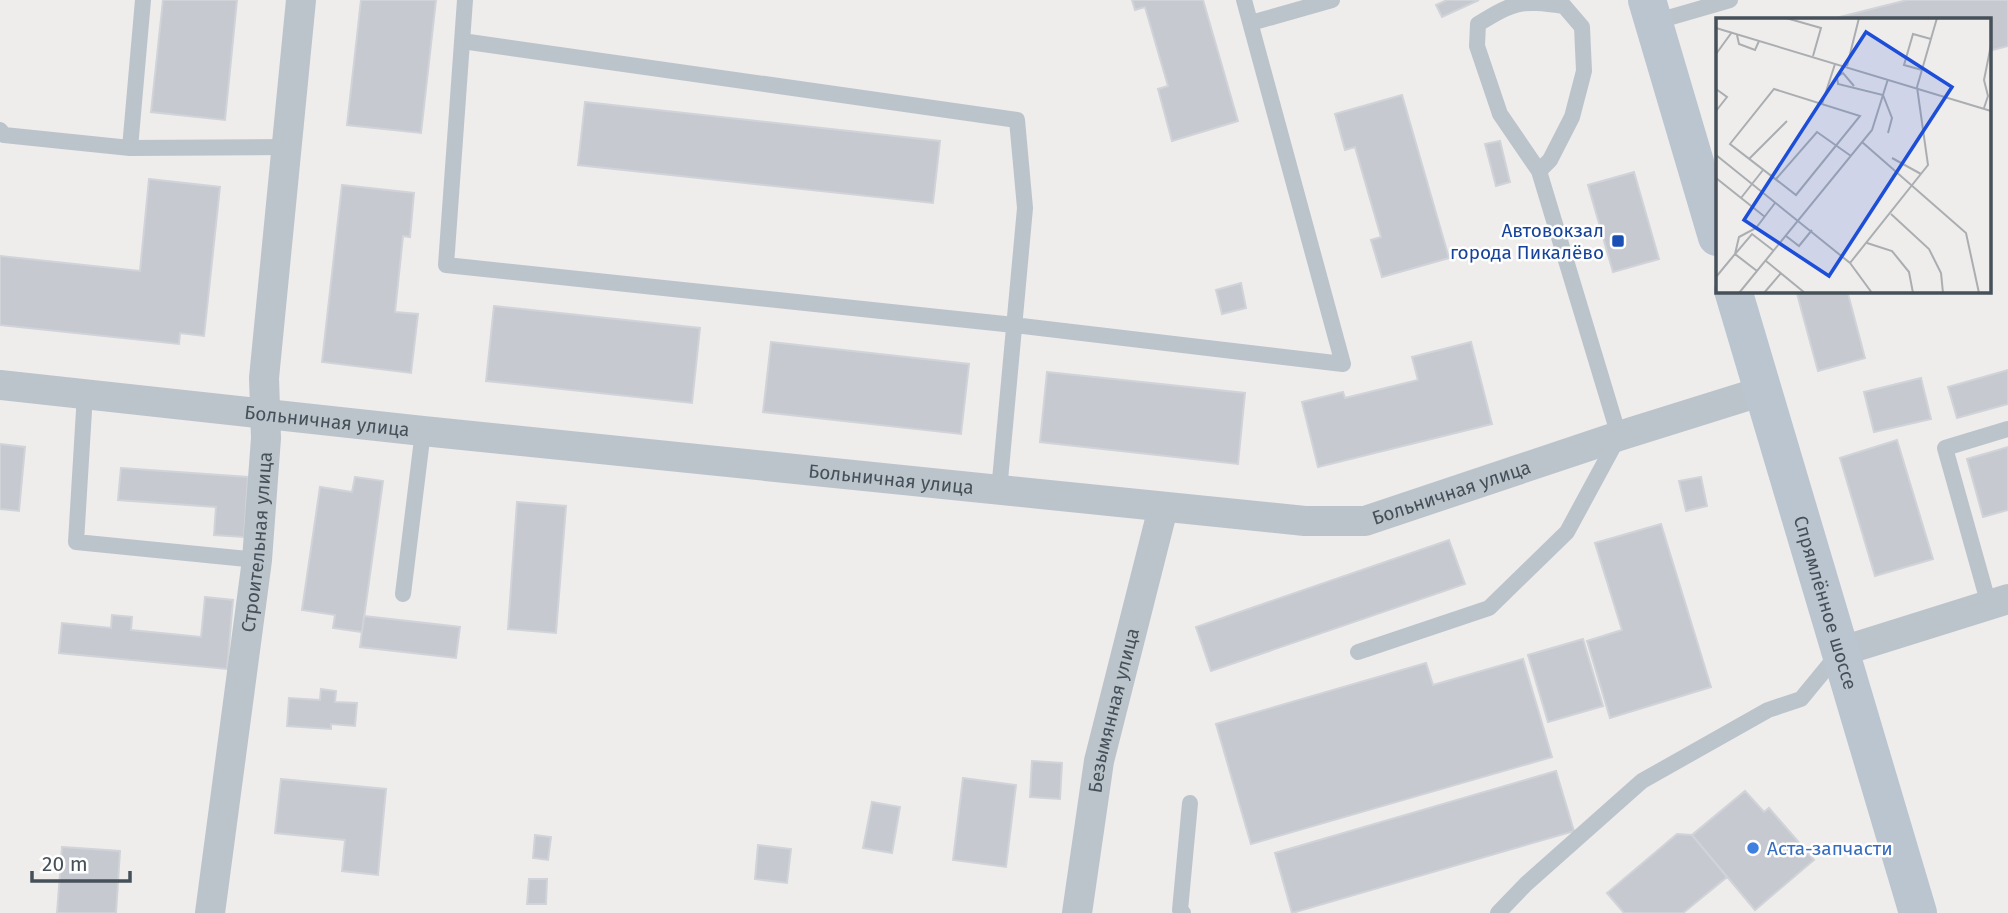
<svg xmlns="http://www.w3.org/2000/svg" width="2008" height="913" viewBox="0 0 2008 913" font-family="'Fira Sans',sans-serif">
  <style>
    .building { fill: #c6c9cf; stroke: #d0d3d8; stroke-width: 2 }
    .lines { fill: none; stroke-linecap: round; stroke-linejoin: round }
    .service { stroke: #bbc4cb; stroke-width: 16 }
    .minor { stroke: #bbc4cb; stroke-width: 30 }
    .secondary { stroke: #bac5d0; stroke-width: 38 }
    .transit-dot { fill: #1a4fb4; stroke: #fff; stroke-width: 2.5 }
    .shop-dot { fill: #3f7fe0; stroke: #fff; stroke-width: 2.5 }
    .labels { text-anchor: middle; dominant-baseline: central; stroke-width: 5; stroke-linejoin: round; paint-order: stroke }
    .transit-label { font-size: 19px; fill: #164399; stroke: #fff; text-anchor: end }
    .street-label { font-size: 19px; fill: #455059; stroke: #fff }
    .shop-label { font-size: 19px; fill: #366cbe; stroke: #fff; text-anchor: start }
    .inset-road { fill: none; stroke: #abaeb1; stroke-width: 2 }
    .view { fill: #1d4ed8; fill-opacity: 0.15; stroke: #1d4ed8; stroke-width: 3.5 }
    .inset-edge { fill: none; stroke: #455059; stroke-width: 3.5 }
  </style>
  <rect width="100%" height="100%" fill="#efecec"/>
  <!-- building -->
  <path class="building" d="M 163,0 L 237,0 L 225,120 L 151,112 Z
    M 361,0 L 436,0 L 421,133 L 347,125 Z
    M 1132,0 L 1203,0 L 1238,121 L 1172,141 L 1158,89 L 1168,86 L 1145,7 L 1135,10 Z
    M 1447,0 L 1479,0 L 1442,17 L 1436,5 Z
    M 1907,0 L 2008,0 L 2008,46 L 1989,51 L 1989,19 L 1832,19 Z
    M 1402,95 L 1449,258 L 1382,277 L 1371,240 L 1381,237 L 1355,147 L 1345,150 L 1335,114 Z
    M 585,102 L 940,141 L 933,203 L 578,165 Z
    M 1500,141 L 1510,182 L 1496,186 L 1485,144 Z
    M 1634,172 L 1659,259 L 1613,272 L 1588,185 Z
    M 149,179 L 220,187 L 204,336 L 180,333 L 179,344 L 0,325 L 0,256 L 140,271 Z
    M 342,185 L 414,193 L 410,237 L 403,236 L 395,312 L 418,314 L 411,373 L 322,362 Z
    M 1241,283 L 1246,308 L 1222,314 L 1216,290 Z
    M 1796,290 L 1847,290 L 1865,358 L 1818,371 Z
    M 494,306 L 700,328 L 692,403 L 486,381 Z
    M 771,342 L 969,364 L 961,434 L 763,412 Z
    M 1471,342 L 1492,424 L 1318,467 L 1302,402 L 1343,392 L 1345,398 L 1418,380 L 1412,357 Z
    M 2008,370 L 2008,404 L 1957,418 L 1948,387 Z
    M 1047,372 L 1245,393 L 1238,464 L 1040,442 Z
    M 1921,378 L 1931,419 L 1874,432 L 1864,392 Z
    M 1897,440 L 1933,559 L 1875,576 L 1840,458 Z
    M 0,444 L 25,447 L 19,511 L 0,509 Z
    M 2008,447 L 2008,510 L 1983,517 L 1967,459 Z
    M 121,468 L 248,477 L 244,537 L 214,535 L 216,507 L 118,500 Z
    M 355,477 L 383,481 L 362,632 L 333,628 L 335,615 L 302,610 L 320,487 L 352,492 Z
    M 1701,477 L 1707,506 L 1686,511 L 1679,481 Z
    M 517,502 L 566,506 L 556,633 L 508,629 Z
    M 1661,524 L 1711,687 L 1610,718 L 1587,641 L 1622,630 L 1595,543 Z
    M 1449,540 L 1465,584 L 1211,671 L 1196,627 Z
    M 205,597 L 233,600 L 227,669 L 59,653 L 62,623 L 111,628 L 112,615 L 132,617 L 131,630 L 201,637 Z
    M 364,616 L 460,627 L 456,658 L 360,647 Z
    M 1583,639 L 1603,706 L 1548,722 L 1528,655 Z
    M 1523,659 L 1552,757 L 1251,844 L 1216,724 L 1426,663 L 1433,685 Z
    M 321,689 L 336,691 L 335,702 L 357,703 L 355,726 L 331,724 L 331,729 L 287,726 L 289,698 L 320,700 Z
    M 1032,761 L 1062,763 L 1060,799 L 1030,797 Z
    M 1556,771 L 1574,831 L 1292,913 L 1275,853 Z
    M 963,778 L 1016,785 L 1006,867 L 953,860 Z
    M 281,779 L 386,789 L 378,875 L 342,871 L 345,840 L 275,833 Z
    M 1745,791 L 1764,812 L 1769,808 L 1814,860 L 1755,910 L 1692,835 Z
    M 872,802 L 900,807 L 892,853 L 863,848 Z
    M 1677,834 L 1692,835 L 1727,877 L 1683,913 L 1624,913 L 1607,893 Z
    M 535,835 L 551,837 L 548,860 L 533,858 Z
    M 758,845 L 791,849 L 787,883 L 755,879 Z
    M 62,847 L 120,851 L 116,913 L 57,913 Z
    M 529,879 L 547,879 L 546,904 L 527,904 Z"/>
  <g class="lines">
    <!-- service -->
    <path class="service" d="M 465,0 L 446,265 L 1014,325 L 1343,364 L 1244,0
      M 1654,22 L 1730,0
      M 1251,23 L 1332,0
      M 462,41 L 1017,120 L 1025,208 L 999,491
      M 0,130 L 4,135 L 130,148 L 286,147
      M 130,148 L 143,0
      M 85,394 L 76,542 L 257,560
      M 403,594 L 423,431
      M 1989,605 L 1945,448 L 2008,429
      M 1358,652 L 1489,608 L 1567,532 L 1619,436 L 1539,171 L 1500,114 L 1477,46 L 1478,24 C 1516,1 1520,0 1564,6 L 1582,27 L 1584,71 L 1572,117 L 1550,160 L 1539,171
      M 1183,913 L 1180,910 L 1190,803
      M 1498,913 L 1526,884 L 1642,781 L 1768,710 L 1801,699 L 1838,654"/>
    <!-- minor -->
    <g class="minor">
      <path id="s1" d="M 0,385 L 423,431 L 1305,521 L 1365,521 L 1619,436 L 1763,391"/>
      <path d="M 1839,652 L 2008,599"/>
      <path id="s2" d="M 210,913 L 257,560 L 266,438 L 264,378 L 301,0"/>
      <path id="s3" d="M 1077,913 L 1099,761 L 1163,508"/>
    </g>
    <!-- secondary -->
    <g class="secondary">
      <path d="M 1647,0 L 1717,237"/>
      <path id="s4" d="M 1733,290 L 1918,913"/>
    </g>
  </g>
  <!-- markers -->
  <rect class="transit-dot" x="1611" y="234" width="14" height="14" rx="3.5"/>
  <circle class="shop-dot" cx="1753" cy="848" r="7"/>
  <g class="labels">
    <!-- transit labels -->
    <g class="transit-label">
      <text x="1604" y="230">Автовокзал<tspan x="1604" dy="22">города Пикалёво</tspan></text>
    </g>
    <!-- street labels -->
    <g class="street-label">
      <text stroke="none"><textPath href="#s1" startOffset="329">Больничная улица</textPath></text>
      <text stroke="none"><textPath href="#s1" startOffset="896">Больничная улица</textPath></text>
      <text stroke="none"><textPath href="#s1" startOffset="1463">Больничная улица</textPath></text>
      <text stroke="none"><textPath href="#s2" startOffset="374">Строительная улица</textPath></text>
      <text stroke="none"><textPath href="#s4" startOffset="326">Спрямлённое шоссе</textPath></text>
      <text stroke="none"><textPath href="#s3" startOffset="206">Безымянная улица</textPath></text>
    </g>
    <!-- shop labels -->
    <g class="shop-label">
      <text x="1767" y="848">Аста-запчасти</text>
    </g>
  </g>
  <!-- overview -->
  <g transform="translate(1716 18)">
    <rect width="275" height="275" fill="#efecec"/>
    <path class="inset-road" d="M 70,0 L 105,10 L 97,38M 0,10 L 275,93M 21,17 L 23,26 L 39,32 L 43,23M 0,36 L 16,14M 131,48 L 143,0M 206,52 L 188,47 L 197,16 L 215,21M 138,68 L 127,55 L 121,59 L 122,66 L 167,77 L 176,100 L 172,115M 0,71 L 11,79 L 0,93M 58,71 L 144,98 L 80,177 L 14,126 ZM 106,86 L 119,46M 268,90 L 272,78 L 268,62 L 275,27M 146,124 L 250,215 L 263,275M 0,137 L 134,245 L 156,275M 176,140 L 205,156M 33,141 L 71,103M 0,160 L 49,199M 60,161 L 101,114 L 135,138M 25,180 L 47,152M 175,196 L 213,231 L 225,255 L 227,275M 70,218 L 83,228 L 96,212M 151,225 L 176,233 L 193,254 L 197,275M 50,243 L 89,275M 134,245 L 212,147 L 201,69 L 221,0M 41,253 L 19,236 L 36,216 L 58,233M 0,259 L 19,236 L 23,219 L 40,210 L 59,185M 23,275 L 156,112 L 172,61M 48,275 L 65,255"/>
    <path class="view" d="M 150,14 L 236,69 L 113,258 L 28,202 Z"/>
    <rect width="275" height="275" class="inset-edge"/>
  </g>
  <!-- scale -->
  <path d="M32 871v10h98v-10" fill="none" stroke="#455059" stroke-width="3.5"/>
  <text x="42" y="871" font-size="21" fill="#455059" stroke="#ffffff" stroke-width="5" paint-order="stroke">20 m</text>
</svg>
